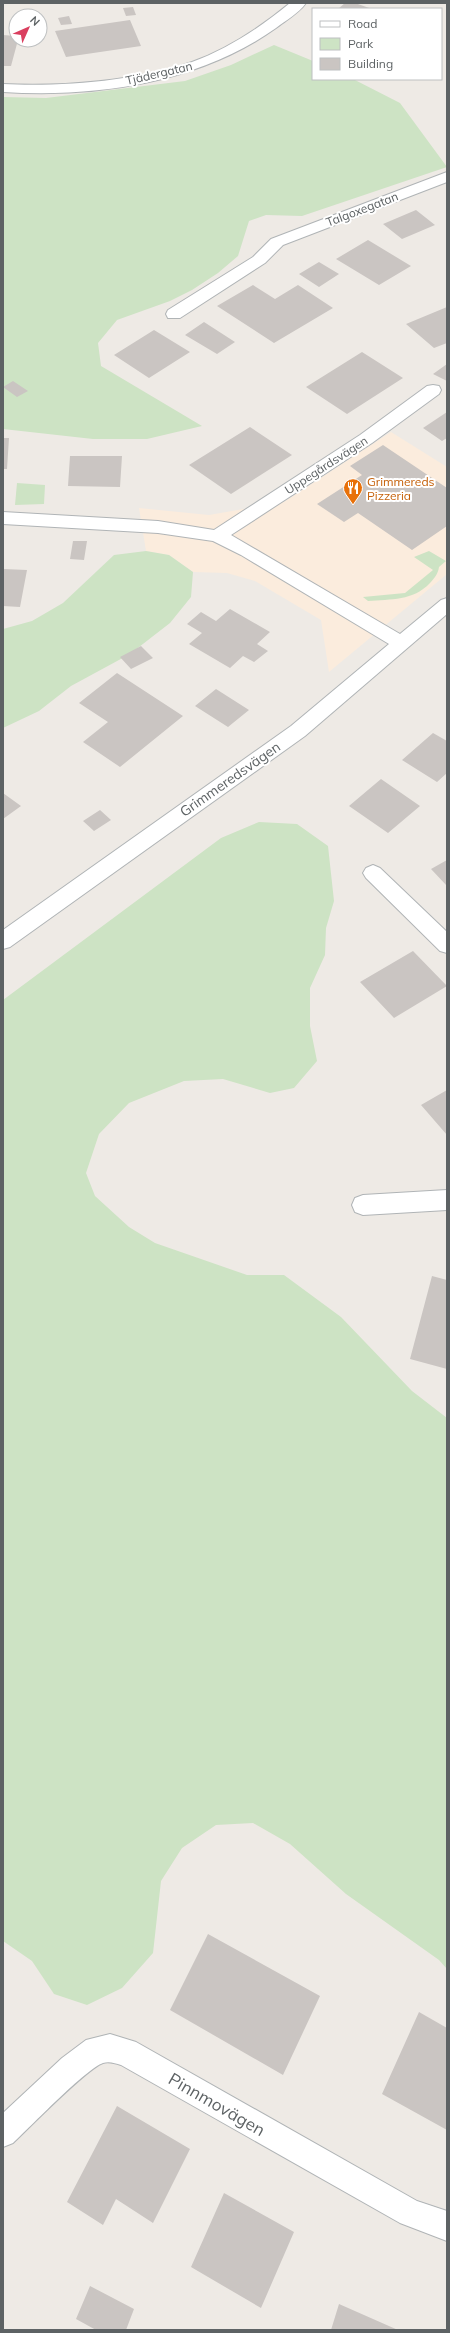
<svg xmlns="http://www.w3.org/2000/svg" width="450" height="2333" viewBox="0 0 450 2333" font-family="Mulish,sans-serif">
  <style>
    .commercial { fill: #fbecdd }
    .green { fill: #cde3c4 }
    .building { fill: #cac5c2 }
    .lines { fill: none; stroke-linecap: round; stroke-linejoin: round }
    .minor-casing { stroke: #b0b4b6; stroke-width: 2 }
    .minor { fill: #fff; fill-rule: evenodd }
    .labels { text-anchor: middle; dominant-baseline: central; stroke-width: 4; stroke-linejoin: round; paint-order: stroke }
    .far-street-label { font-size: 12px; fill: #5d6264; stroke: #fff }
    .far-food-label { font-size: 12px; fill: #c56008; stroke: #fff; text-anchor: start }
    .street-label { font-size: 14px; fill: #5d6264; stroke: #fff }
    .near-street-label { font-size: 17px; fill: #5d6264; stroke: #fff }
  </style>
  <rect width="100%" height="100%" fill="#eeeae5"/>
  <!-- commercial -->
  <path class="commercial" d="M 391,432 L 447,467 L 447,574 L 329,672 L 321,620 L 255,581 L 227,573 L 193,572 L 169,555 L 146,551 L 139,508 L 209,515 L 284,502 Z"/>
  <!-- green -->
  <path class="green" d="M 274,45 L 313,61 L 313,79 L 353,79 L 400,103 L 447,167 L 302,216 L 266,215 L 249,221 L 238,256 L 218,273 L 192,290 L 170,301 L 117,320 L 98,343 L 101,366 L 202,426 L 147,439 L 93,439 L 3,429 L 3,97 L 46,98 L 185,81 L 231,65 Z
    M 17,483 L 45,485 L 44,504 L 15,505 Z
    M 146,551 L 169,555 L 193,572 L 191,597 L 170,623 L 130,654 L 71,686 L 39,711 L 3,728 L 3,629 L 32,621 L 63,603 L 114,555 Z
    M 429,551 L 446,561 L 439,567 C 438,574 435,577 430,583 C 413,601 391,599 368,601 L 363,597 L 405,593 L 433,570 L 414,557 Z
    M 259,822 L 297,824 L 328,846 L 334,901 L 326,928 L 325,955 L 310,988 L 310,1026 L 317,1061 L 294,1088 L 270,1093 L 223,1079 L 184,1081 L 129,1103 L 99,1134 L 86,1173 L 95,1196 L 129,1227 L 155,1243 L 247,1275 L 284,1275 L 341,1317 L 412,1391 L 447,1418 L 447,1969 L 439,1960 L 346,1894 L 290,1844 L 253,1823 L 216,1825 L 182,1848 L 161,1881 L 153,1953 L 122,1988 L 87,2005 L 54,1994 L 32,1961 L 3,1941 L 3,1000 L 221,838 Z"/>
  <!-- building -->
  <path class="building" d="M 345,3 L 355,3 L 372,9 L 338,9 Z
    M 133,7 L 136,15 L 126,16 L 123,8 Z
    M 69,16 L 72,24 L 61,25 L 58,18 Z
    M 130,20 L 141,46 L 66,57 L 55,31 Z
    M 3,35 L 16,36 L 16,40 L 18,40 L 11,66 L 3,66 Z
    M 416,210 L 435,225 L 402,239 L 383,224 Z
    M 368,240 L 411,266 L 379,285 L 336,259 Z
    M 319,262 L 339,274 L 319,287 L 299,274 Z
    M 253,285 L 275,299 L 298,285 L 333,308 L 274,343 L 217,306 Z
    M 447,307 L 447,343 L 434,348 L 406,324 Z
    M 204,322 L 235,342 L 217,354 L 185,335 Z
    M 154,330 L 190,352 L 149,378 L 114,355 Z
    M 362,352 L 403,378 L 347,414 L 306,387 Z
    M 447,364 L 447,381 L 433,374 Z
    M 13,381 L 28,391 L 17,397 L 3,387 Z
    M 447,412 L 447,438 L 442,441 L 423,428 Z
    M 250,427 L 292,455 L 231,494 L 189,465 Z
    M 3,438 L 9,438 L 7,469 L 3,469 Z
    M 383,445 L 447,488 L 447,526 L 412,550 L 358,513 L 344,522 L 317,504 L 362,475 L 350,466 Z
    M 70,456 L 122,456 L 120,487 L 68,486 Z
    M 73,541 L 87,541 L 84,560 L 70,559 Z
    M 3,569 L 27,570 L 20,607 L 3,606 Z
    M 230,609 L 270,632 L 257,644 L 268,651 L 254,662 L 243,656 L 230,668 L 189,644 L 202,633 L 187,624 L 201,612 L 216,621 Z
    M 141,646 L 153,658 L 131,669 L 120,657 Z
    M 117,673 L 183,716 L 120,767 L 83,742 L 108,722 L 79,703 Z
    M 216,689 L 249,710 L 228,727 L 195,706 Z
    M 433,733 L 447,741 L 447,773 L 437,782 L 402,760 Z
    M 381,779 L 420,806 L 388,833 L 349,806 Z
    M 3,793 L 21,806 L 3,819 Z
    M 100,810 L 111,820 L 94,831 L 83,821 Z
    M 447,860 L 447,886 L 431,869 Z
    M 413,951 L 447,986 L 394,1018 L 360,982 Z
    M 447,1090 L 447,1135 L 421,1105 Z
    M 432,1276 L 447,1280 L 447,1369 L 410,1359 Z
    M 208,1934 L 320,1996 L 283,2075 L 170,2010 Z
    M 419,2012 L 447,2028 L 447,2130 L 382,2094 Z
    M 117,2106 L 190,2149 L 153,2223 L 116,2199 L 103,2225 L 67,2202 Z
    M 224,2193 L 294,2232 L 261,2308 L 191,2267 Z
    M 90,2286 L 134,2309 L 126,2330 L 96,2330 L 76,2319 Z
    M 339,2304 L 398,2330 L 331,2330 Z"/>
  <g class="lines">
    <defs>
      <path id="minor" d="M 290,3 L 306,3 C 299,13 285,21 276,28 C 199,83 96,98 3,92 L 3,84 C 60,87 138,81 192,62 C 228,49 261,27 290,3 Z
        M 447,172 L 447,182 L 283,245 L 265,263 L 180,318 L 168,318 L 166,314 L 168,310 L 253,257 L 271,239 Z
        M 433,385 L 439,386 L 441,390 L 439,394 L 372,443 L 231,535 L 400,634 L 441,600 L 447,598 L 447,614 L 305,736 L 10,947 L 3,949 L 3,930 L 291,726 L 389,644 L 241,555 L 213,541 L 158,533 L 3,524 L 3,512 L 158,521 L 214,530 L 360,435 L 427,386 Z
        M 373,865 L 380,868 L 447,932 L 447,953 L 440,951 L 366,878 L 363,873 L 366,868 Z
        M 447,1190 L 447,1210 L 363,1215 L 355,1212 L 352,1205 L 355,1198 L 363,1195 Z
        M 110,2034 L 136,2042 L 417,2201 L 447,2211 L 447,2241 L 400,2223 L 121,2065 C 115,2063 109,2061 103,2063 C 87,2068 29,2128 13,2143 L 3,2147 L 3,2113 L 62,2058 L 86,2040 Z"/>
    </defs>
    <!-- minor casing -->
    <use href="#minor" class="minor-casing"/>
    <!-- minor -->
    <use href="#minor" class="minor"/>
  </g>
  <!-- icons -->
  <defs>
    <symbol id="restaurant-pin" viewBox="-11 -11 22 30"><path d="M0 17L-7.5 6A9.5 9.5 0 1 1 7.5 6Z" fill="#e8710a" stroke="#fff"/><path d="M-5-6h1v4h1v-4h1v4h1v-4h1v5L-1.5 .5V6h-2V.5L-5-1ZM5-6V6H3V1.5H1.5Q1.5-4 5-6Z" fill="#fff"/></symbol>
  </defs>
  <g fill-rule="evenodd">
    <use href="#restaurant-pin" x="342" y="477" width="22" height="30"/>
  </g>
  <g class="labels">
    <!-- far-street labels -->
    <g class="far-street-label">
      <text transform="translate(159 73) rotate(-13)">Tjädergatan</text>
      <text transform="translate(362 209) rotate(-21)">Talgoxegatan</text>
      <text transform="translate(326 465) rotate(-33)">Uppegårdsvägen</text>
    </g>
    <!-- far-food labels -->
    <g class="far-food-label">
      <text x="367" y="481">Grimmereds<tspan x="367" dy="14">Pizzeria</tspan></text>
    </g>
    <!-- street labels -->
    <g class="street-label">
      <text transform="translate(230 779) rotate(-35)">Grimmeredsvägen</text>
    </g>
    <!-- near-street labels -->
    <g class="near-street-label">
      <text transform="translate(217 2104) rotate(30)">Pinnmovägen</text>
    </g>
  </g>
  <!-- border -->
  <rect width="450" height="2333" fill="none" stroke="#5d6264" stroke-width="8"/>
  <!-- legend -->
  <rect x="312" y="8" width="130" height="72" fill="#ffffff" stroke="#bec0c1"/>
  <rect x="320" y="21" width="20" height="6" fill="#ffffff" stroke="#bec0c1"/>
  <text x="348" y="28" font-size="12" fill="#5d6264">Road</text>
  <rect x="320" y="38" width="20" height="12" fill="#cde3c4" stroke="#bec0c1"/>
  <text x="348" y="48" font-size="12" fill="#5d6264">Park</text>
  <rect x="320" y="58" width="20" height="12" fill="#cac5c2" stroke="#bec0c1"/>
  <text x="348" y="68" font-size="12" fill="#5d6264">Building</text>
  <!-- north arrow -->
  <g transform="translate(28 28) rotate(45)"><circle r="19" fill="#ffffff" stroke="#bec0c1"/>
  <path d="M0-3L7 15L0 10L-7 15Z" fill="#da3f5f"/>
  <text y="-6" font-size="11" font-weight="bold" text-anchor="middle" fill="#5d6264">N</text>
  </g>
</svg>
